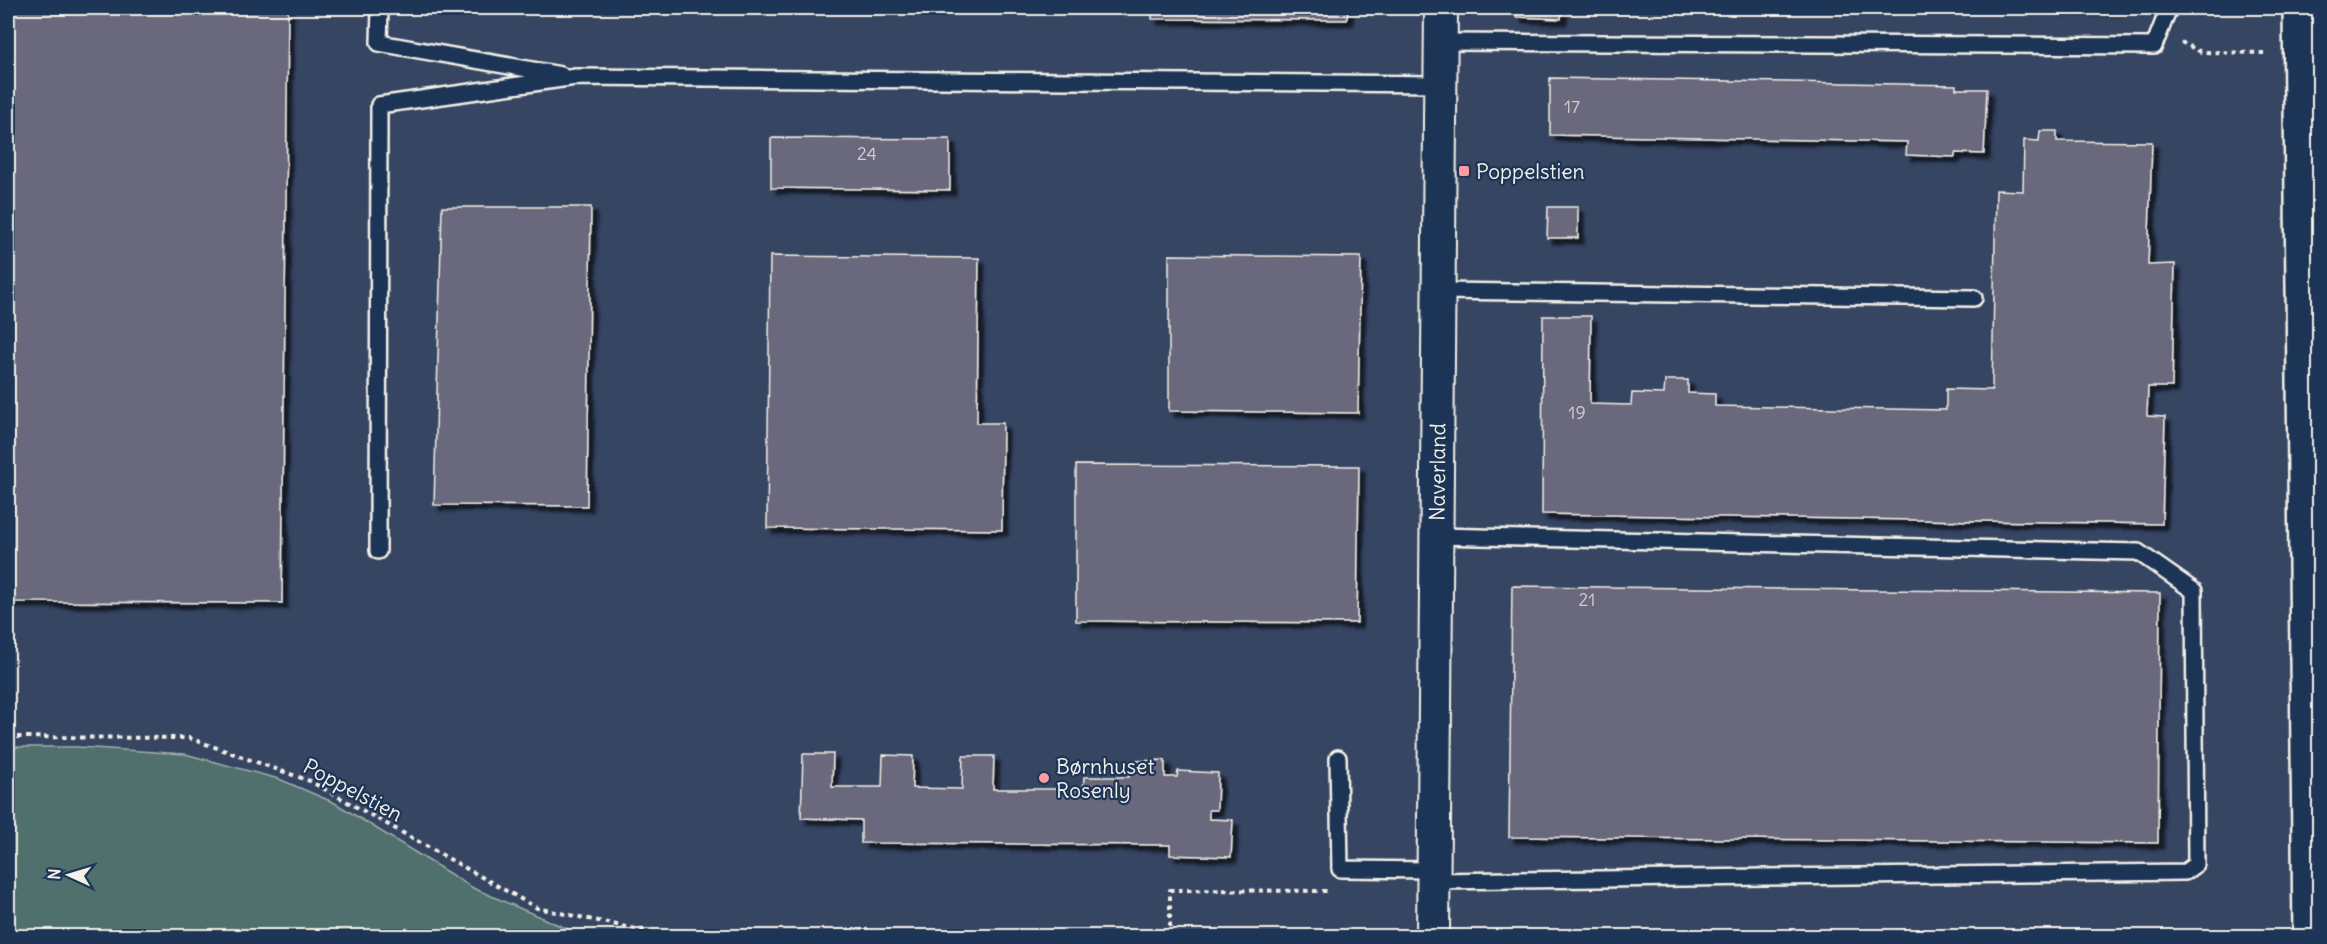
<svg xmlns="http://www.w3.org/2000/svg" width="2327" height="944" viewBox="0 0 2327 944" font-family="Delius,sans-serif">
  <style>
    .built { fill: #344462 }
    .green { fill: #506f6d; stroke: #a2b0aa; stroke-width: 1.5 }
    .building { fill: #69687b; stroke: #f4f1e8; stroke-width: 1.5; filter: url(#shadow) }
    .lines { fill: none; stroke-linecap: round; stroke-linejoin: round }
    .lane-casing { stroke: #f4f1e8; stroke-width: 20 }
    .street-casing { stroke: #f4f1e8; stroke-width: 36 }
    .secondary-casing { stroke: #f4f1e8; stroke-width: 38 }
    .path { stroke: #f4f1e8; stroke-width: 4; stroke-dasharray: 4.5 4.5; stroke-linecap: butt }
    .lane { stroke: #1d3557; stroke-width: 15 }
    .street { stroke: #1d3557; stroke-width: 32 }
    .secondary { stroke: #1d3557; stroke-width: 33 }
    .poi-dot { fill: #ff9aa2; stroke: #1d3557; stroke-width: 2 }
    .labels { text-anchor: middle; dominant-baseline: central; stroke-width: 4.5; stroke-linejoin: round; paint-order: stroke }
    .number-label { font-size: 18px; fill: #d1cfcd }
    .poi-label { font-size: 21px; fill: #f4f1e8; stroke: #1d3557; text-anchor: start }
    .street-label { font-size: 21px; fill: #f4f1e8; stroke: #1d3557 }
  </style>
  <defs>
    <filter id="shadow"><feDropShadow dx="5.5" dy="5.5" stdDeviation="1.5" flood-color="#0009"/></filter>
  </defs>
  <rect width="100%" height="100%" fill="#1d3557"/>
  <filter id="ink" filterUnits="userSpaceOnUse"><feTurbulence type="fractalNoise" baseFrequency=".0167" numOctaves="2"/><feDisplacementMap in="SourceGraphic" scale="12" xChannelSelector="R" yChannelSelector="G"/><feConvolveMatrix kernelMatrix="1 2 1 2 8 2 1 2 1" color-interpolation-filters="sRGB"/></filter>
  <g filter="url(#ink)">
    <!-- built -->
    <path class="built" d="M 8,8 L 2300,8 L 2303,936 L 8,936 Z"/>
    <!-- green -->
    <path class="green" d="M 8,747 L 78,747 L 185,754 L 279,779 L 335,803 L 473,888 L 584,936 L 8,936 Z"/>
    <!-- building -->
    <path class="building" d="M 8,8 L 288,8 L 282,603 L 8,602 Z
      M 1152,8 L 1348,8 L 1347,20 L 1152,19 Z
      M 1517,8 L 1562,8 L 1561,19 L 1516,17 Z
      M 2025,8 L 2119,8 L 2119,10 Z
      M 1550,78 L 1956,85 L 1956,89 L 1987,89 L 1984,154 L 1955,153 L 1955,157 L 1906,155 L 1907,142 L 1550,135 Z
      M 2040,131 L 2057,131 L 2057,141 L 2152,142 L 2148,265 L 2175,264 L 2172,387 L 2148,387 L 2147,416 L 2165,417 L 2162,524 L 1542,514 L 1543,316 L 1591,316 L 1590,404 L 1631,405 L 1632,393 L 1664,394 L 1665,380 L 1688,380 L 1688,393 L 1715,394 L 1715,406 L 1946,410 L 1946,389 L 1992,390 L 1996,190 L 2023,191 L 2024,140 L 2039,141 Z
      M 771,138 L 950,139 L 950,190 L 771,188 Z
      M 442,207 L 591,207 L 587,506 L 434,505 Z
      M 1548,207 L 1578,207 L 1578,238 L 1547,238 Z
      M 1169,255 L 1361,257 L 1358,413 L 1169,411 Z
      M 770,256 L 979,258 L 977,423 L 1003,423 L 1002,530 L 767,528 Z
      M 1076,465 L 1359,466 L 1357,623 L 1076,621 Z
      M 1512,586 L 2160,593 L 2158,843 L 1509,837 Z
      M 803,754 L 833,754 L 832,787 L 882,787 L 883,755 L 913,756 L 912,788 L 962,789 L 963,756 L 994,756 L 993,789 L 1083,789 L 1084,777 L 1129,777 L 1130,761 L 1165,760 L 1165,777 L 1177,777 L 1178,771 L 1218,773 L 1217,810 L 1209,810 L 1209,819 L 1233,820 L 1231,857 L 1170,855 L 1170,845 L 861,843 L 861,820 L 801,818 Z"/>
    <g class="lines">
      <defs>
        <path id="lane" d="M 380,8 L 379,43 L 561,75
          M 1441,42 L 2154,46 L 2169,8
          M 1439,291 L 1974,298
          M 378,551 L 379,105 L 576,77 L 1440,84
          M 1338,758 L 1340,869 L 1434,870
          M 1434,881 L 2185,872 L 2196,864 L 2194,591 L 2138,552 L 1437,536"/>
        <g id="street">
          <path id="s1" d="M 1433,936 L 1441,8"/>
        </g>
        <path id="secondary" d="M 2300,8 L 2310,936"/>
      </defs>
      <!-- lane casing -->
      <use href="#lane" class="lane-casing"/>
      <!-- street casing -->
      <use href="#street" class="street-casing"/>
      <!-- secondary casing -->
      <use href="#secondary" class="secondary-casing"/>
      <!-- path -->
      <path class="path" d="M 2181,42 L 2201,52 L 2267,53
        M 8,737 L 189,738 L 310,781 L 537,908 L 669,936
        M 1170,936 L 1170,890 L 1327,891"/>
      <!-- lane -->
      <use href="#lane" class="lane"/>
      <!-- street -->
      <use href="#street" class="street"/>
      <!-- secondary -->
      <use href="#secondary" class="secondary"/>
    </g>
  </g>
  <!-- markers -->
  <g class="poi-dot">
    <rect x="1458" y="165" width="12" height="12" rx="3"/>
    <circle cx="1044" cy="778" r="6"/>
  </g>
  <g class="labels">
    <!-- number labels -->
    <g class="number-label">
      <text x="1572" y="106">17</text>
      <text x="867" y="153">24</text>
      <text x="1577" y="412">19</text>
      <text x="1587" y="599">21</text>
    </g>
    <!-- poi labels -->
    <g class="poi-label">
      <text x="1476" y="171">Poppelstien</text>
      <text x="1056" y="766">Børnhuset<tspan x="1056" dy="24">Rosenly</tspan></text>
    </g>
    <!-- street labels -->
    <g class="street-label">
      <text stroke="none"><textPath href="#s1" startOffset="464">Naverland</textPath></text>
      <text transform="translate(353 790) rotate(28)">Poppelstien</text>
    </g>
  </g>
  <!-- margin -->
  <rect width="2327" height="944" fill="none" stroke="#1d3557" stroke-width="30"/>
  <rect x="15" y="15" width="2297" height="914" fill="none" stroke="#f4f1e8" stroke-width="2" filter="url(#ink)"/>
  <!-- north arrow -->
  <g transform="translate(69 875) rotate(274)" stroke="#1d3557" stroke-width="4.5" paint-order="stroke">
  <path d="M0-4.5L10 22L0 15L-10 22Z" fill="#f4f1e8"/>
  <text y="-9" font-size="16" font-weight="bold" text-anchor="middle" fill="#f4f1e8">N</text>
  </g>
</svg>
